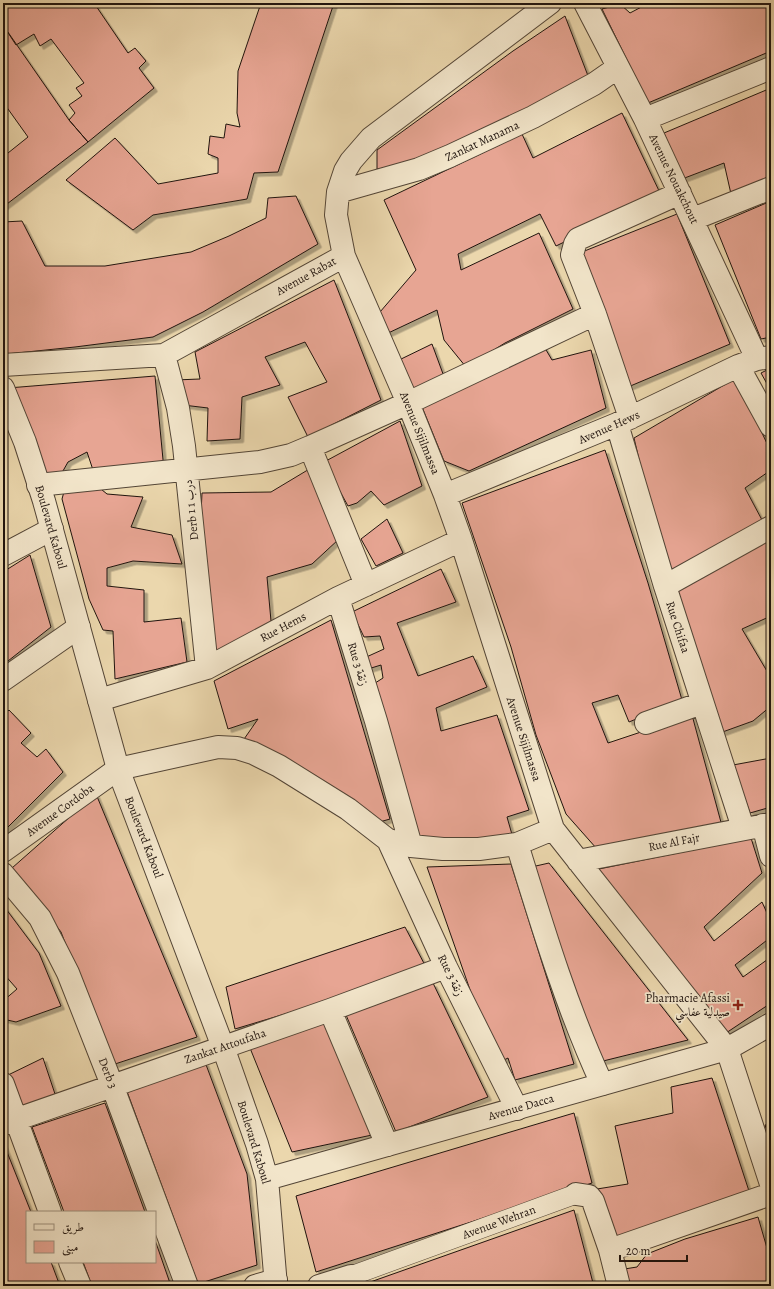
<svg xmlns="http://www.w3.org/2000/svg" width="774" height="1289" viewBox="0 0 774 1289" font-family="Alegreya,Amiri,serif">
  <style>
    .building { fill: #e7a593; stroke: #20140e; filter: url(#shadow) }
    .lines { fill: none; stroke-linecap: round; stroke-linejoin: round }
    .pedestrian-casing { stroke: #534536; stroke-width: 20 }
    .minor-casing { stroke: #534536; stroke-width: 24 }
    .tertiary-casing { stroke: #534536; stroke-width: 24 }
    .pedestrian { stroke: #f2e5ca; stroke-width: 19 }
    .minor { stroke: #f2e5ca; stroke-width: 22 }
    .tertiary { stroke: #f2e5ca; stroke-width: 22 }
    .poi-dot { fill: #8f2418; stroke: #f2e5ca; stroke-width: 1.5 }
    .labels { text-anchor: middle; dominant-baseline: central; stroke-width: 3.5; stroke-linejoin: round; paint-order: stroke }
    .street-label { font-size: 12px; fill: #20140e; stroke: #f2e5ca }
    .poi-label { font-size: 12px; fill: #20140e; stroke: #f2e5ca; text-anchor: end }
  </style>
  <defs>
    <filter id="shadow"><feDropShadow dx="3.5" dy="3.5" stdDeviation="0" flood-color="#0004"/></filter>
  </defs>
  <rect width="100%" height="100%" fill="#ebd7ad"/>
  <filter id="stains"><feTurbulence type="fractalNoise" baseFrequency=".005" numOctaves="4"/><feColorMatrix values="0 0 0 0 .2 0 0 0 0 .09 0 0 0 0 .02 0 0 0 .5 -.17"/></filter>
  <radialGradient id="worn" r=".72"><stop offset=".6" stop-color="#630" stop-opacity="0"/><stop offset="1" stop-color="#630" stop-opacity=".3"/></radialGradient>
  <!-- building -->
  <path class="building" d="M 5,3 L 94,3 L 128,53 L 135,48 L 146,61 L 139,68 L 154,88 L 88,142 L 69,120 L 75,113 L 69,105 L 82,96 L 76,88 L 84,83 L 51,39 L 40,46 L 34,34 L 16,45 L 3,25 L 3,4 Z
    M 261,3 L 334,3 L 278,172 L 254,173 L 247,199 L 153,215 L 133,230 L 66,180 L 115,138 L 158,184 L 218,173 L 218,158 L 208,154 L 210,136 L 224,138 L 226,124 L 240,127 L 237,113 L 238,71 Z
    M 649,3 L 771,3 L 771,51 L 648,103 L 602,9 L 620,4 L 630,13 Z
    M 565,16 L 590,81 L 427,162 L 377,169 L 377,150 L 513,51 Z
    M 3,25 L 69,120 L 88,142 L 3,207 L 3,157 L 28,137 L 3,102 Z
    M 771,88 L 771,177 L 731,194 L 724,163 L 682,179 L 664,133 Z
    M 622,113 L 661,195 L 556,246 L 540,214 L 458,254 L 461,270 L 539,233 L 573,309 L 505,343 L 466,367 L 444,340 L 437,310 L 384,335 L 380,312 L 416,270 L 384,200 L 522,134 L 533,158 Z
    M 296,196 L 318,244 L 203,312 L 153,337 L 75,347 L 7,354 L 3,345 L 3,222 L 22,221 L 45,266 L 105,266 L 191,252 L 229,236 L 266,218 L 268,198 Z
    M 771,201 L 771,337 L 761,339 L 715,225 Z
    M 677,214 L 730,344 L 628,387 L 577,254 Z
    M 334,280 L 381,400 L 308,437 L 288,397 L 327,382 L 305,342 L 265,357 L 280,385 L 242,397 L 240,439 L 207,441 L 208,408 L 183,405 L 175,380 L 200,379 L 195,352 Z
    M 542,343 L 552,360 L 591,350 L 606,408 L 469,471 L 444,461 L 422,407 Z
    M 432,344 L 446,382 L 409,394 L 397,361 Z
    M 771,368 L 771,391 L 761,373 Z
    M 155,376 L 164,470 L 95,476 L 87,452 L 68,462 L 59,478 L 46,477 L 8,388 Z
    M 736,378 L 771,452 L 771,470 L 745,488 L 762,520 L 667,579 L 634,438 Z
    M 400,421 L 422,486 L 384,505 L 371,491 L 357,503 L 348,506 L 324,462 Z
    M 605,450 L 648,583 L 682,700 L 629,722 L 618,695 L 592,703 L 608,743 L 692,715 L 722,826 L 597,849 L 566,814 L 536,735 L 511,647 L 462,503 Z
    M 311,468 L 339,539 L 312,564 L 267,577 L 272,632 L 215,657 L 199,555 L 202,493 L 271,492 Z
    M 96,485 L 107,494 L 143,497 L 131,527 L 172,535 L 182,564 L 133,561 L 107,568 L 107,586 L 144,590 L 144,622 L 181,618 L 187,662 L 115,679 L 113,631 L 103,630 L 89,599 L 62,499 L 65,488 Z
    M 387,519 L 403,553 L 376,566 L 361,539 Z
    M 771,535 L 771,616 L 742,629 L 771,678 L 771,706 L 753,721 L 717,734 L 672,583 Z
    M 30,555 L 51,627 L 8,661 L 3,659 L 3,572 Z
    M 441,569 L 456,602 L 397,623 L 418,676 L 473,656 L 487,687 L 436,708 L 441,731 L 497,715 L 529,810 L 507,817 L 513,838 L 414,845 L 372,685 L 383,678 L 381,665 L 368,669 L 362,659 L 384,649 L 380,636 L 364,637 L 352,612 Z
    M 331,620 L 390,819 L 376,823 L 242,742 L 258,719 L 228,729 L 214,681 Z
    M 9,710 L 31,733 L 21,743 L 37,757 L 46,749 L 63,772 L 3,832 L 3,716 Z
    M 771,758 L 771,807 L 750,813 L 733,765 Z
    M 96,794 L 197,1037 L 112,1065 L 61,932 L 12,868 Z
    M 751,838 L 762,873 L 704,927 L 714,941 L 762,902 L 771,922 L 771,937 L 735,965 L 743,977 L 771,957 L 771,1003 L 726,1033 L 594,870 Z
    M 549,863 L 688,1040 L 595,1063 L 527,868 Z
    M 511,864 L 574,1064 L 515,1080 L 508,1058 L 496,1064 L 427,867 Z
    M 3,905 L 39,953 L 61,1006 L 16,1022 L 3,1019 L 3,1001 L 17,989 L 3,973 Z
    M 405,927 L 428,971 L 235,1029 L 226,987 Z
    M 433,983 L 488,1097 L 396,1132 L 346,1015 Z
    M 324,1023 L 372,1135 L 292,1152 L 250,1048 Z
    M 43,1058 L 56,1097 L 17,1108 L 4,1077 Z
    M 205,1062 L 247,1174 L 257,1265 L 198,1284 L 125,1086 Z
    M 712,1078 L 749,1191 L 615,1239 L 597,1189 L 628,1184 L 615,1126 L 673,1113 L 671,1087 Z
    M 105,1103 L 145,1212 L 64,1212 L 32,1127 Z
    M 574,1113 L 592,1183 L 316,1272 L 296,1196 Z
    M 771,1124 L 771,1144 L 765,1125 Z
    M 3,1142 L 31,1212 L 27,1212 L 27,1262 L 51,1262 L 60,1286 L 3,1286 Z
    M 574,1210 L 593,1283 L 583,1286 L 359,1286 Z
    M 758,1217 L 771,1262 L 771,1286 L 623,1286 L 618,1270 L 637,1267 L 647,1254 L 685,1239 Z
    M 155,1240 L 171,1286 L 92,1286 L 83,1262 L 155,1262 Z"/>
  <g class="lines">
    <defs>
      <path id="pedestrian" d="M 351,1276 L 576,1194"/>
      <path id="minor" d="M 550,3 L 371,138 L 351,161 L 345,171 L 338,192 L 336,215 L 344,256 L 408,403 L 445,495 L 461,540 L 553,829 L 727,1049 L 771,1184
        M 585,3 L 645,119 L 757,359
        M 645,119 L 771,68
        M 338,192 L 419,169 L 450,156 L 533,117 L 594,84 L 617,68
        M 693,219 L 771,188
        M 164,355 L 178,408 L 184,446 L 207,668
        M 3,365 L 164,355 L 344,256
        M 738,366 L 771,426
        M 630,418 L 595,314 L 572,255 L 575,244 L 578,239 L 680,193
        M 617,424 L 665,586 L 743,828
        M 310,447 L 366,585
        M 38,485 L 260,462 L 291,455 L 310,447 L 408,403 L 595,314
        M 445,495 L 617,424 L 738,366 L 757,359 L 771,357
        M 3,555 L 52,529
        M 665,586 L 771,527
        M 338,598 L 376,721 L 411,846
        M 3,680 L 79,627
        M 99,700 L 207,668 L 338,598 L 461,540
        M 646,723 L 702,703
        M 763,825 L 771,856
        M 388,840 L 446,967 L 517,1109
        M 517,844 C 542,925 566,1006 602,1084
        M 3,851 L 118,769 L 218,747 L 237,748 L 253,753 L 279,766 L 348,809 L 388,840 L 411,846 L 443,849 L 479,849 L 517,844 L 553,829
        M 578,861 L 771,824
        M 3,874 L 40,918 L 68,973 L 112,1085 L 187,1286
        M 330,1010 L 387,1145
        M 3,1084 L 50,1212
        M 3,1124 L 330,1010 L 446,967
        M 576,1194 L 589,1196 L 593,1201 L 610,1250 L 619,1286
        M 610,1250 L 771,1194
        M 70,1262 L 80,1286
        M 255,1286 L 276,1280
        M 319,1286 L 351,1276"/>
      <path id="tertiary" d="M 3,388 L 25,442 L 44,501 L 118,769 L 223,1047 L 257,1144 L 267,1179 L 276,1286
        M 267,1179 L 727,1049 L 771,1024"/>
    </defs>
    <!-- pedestrian casing -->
    <use href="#pedestrian" class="pedestrian-casing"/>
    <!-- minor casing -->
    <use href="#minor" class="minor-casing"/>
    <!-- tertiary casing -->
    <use href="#tertiary" class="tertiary-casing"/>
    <!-- pedestrian -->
    <use href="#pedestrian" class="pedestrian"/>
    <!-- minor -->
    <use href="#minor" class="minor"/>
    <!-- tertiary -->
    <use href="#tertiary" class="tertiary"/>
  </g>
  <!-- markers -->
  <path class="poi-dot" d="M736 999h4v4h4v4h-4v4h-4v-4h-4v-4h4z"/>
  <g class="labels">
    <!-- street labels -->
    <g class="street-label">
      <text transform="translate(482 141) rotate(-25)">Zankat Manama</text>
      <text transform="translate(674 179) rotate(64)">Avenue Nouakchout</text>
      <text transform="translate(306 276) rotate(-29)">Avenue Rabat</text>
      <text transform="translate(609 427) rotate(-24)">Avenue Hews</text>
      <text transform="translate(420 433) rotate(68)">Avenue Sijilmassa</text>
      <text transform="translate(191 510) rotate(-96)">Derb 1 درب 1</text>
      <text transform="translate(51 527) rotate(74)">Boulevard Kaboul</text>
      <text transform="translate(283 627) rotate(-28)">Rue Hems</text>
      <text transform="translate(678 627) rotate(72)">Rue Chifaa</text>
      <text transform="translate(358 664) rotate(73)">Rue 3 زنقة</text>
      <text transform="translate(524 739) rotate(72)">Avenue Sijilmassa</text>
      <text transform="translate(60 810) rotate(-36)">Avenue Cordoba</text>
      <text transform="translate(144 837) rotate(69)">Boulevard Kaboul</text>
      <text transform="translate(674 842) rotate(-11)">Rue Al Fajr</text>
      <text transform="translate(451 975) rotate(64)">Rue 3 زنقة</text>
      <text transform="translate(225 1046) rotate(-19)">Zankat Attoufaha</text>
      <text transform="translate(108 1073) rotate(69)">Derb 3</text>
      <text transform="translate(521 1107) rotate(-16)">Avenue Dacca</text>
      <text transform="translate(254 1142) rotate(73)">Boulevard Kaboul</text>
      <text transform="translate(499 1222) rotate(-20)">Avenue Wehran</text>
    </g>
    <!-- poi labels -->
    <g class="poi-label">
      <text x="730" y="998">Pharmacie Afassi<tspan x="730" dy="14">صيدلية عفاسي</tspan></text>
    </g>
  </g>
  <!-- margin -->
  <rect width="774" height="1289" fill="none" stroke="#ebd7ad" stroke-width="16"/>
  <rect x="4" y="4" width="766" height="1281" fill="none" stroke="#20140e" stroke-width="2"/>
  <rect x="8" y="8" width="758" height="1273" fill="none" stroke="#20140e"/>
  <!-- legend -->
  <rect x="26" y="1211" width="130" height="52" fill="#f2e5ca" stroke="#9e917f"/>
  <rect x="34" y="1224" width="20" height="6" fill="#f2e5ca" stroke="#9e917f"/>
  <text x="62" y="1231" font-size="12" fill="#20140e">طريق</text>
  <rect x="34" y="1241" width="20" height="12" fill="#e7a593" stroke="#9e917f"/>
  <text x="62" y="1251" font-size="12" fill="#20140e">مبنى</text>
  <!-- scale -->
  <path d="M620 1255v6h67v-6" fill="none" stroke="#20140e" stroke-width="2"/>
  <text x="626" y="1255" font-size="12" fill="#20140e" stroke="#f2e5ca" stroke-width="3" paint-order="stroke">20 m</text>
  <rect width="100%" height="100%" filter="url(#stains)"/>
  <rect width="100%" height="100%" fill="url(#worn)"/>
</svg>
